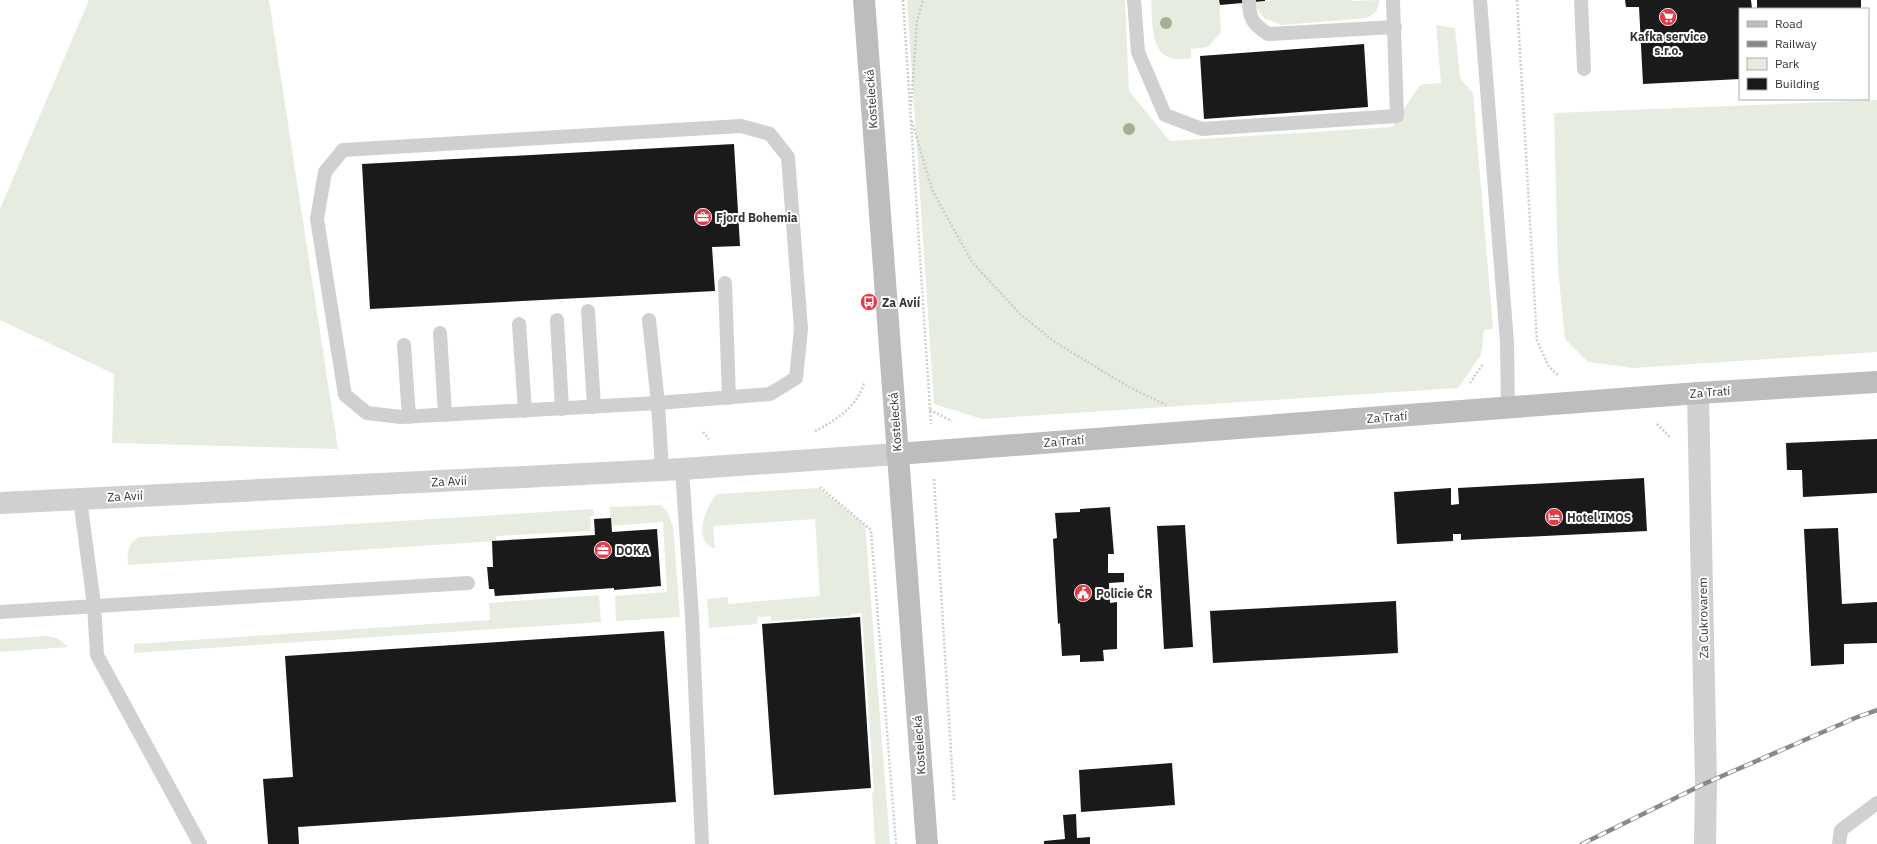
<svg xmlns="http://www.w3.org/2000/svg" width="1877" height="844" viewBox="0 0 1877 844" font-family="'IBM Plex Sans',sans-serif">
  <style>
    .green { fill: #e6ecdf }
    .building { fill: #1a1a1a }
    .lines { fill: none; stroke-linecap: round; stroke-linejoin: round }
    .path { stroke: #cdcdcd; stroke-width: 2.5; stroke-dasharray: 2 2; stroke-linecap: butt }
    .lane { stroke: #d0d0d0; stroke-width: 14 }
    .street { stroke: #d0d0d0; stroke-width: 22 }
    .secondary { stroke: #bdbdbd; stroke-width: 22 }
    .rail-casing { stroke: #888; stroke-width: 4.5 }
    .rail { stroke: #fff; stroke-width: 3; stroke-dasharray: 9; stroke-linecap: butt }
    .tree { fill: #a2b095 }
    .labels { text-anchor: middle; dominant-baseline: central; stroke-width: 4; stroke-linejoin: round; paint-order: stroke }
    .poi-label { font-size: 12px; font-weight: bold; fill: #333; stroke: #fff; text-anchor: start }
    .street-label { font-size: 12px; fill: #333; stroke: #fff }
  </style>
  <rect width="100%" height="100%" fill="#fff"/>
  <!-- green -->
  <path class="green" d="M 89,0 L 269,0 L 338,449 L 112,443 L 114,374 L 0,320 L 0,209 Z
    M 907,0 L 1125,0 L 1129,91 L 1170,141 L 1392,127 L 1420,85 L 1441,83 L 1436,25 L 1455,28 L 1460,78 L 1473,93 L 1493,329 L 1484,330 L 1481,355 L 1458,388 L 982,419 L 934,404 Z
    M 1151,0 L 1219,0 L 1221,32 L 1208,47 L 1191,49 L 1191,58 C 1149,66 1153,30 1151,0 Z
    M 1275,0 L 1351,0 L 1352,1 L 1380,0 L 1376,12 L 1367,18 L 1282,25 L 1264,18 L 1252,2 Z
    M 1877,100 L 1877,352 L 1633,368 L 1588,362 L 1565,339 L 1558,269 L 1554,113 Z
    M 819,488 L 865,525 L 890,844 L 875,844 L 872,792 L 874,791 L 862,613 L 851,614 L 851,616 L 771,621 L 771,616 L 758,617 L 757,624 L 709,628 L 707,599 L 728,597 L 728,604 L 820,596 L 815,519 L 713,526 L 715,549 C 692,541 705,507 717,494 Z
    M 661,505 L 668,513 L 673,527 L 680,617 L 616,621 L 615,596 L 667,592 L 663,522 L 611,526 L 610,507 Z
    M 593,509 L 594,516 L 590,516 L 591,531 L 496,536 L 496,541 L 128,565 C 127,553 128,542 140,537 Z
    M 599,595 L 601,622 L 134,653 L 134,644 L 490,620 L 489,603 Z
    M 46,636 L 57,638 L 68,647 L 0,652 L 0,639 Z"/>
  <!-- building -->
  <path class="building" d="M 1219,0 L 1265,0 L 1265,1 L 1220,5 Z
    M 1625,0 L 1751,0 L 1752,9 L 1740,9 L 1740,79 L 1643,84 L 1639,7 L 1626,7 Z
    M 1757,0 L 1861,0 L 1861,9 L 1757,9 Z
    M 1364,44 L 1368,107 L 1204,119 L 1200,56 Z
    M 734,144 L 740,246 L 712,247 L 715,291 L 370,309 L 362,164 Z
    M 1877,439 L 1877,493 L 1803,497 L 1802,470 L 1787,470 L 1786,443 Z
    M 1644,478 L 1647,531 L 1461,540 L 1461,534 L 1453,534 L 1453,541 L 1397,544 L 1394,492 L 1451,488 L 1451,505 L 1459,504 L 1458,488 Z
    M 1110,507 L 1114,554 L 1108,554 L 1108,573 L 1124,573 L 1124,582 L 1109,583 L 1110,603 L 1117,602 L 1117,649 L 1103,650 L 1104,661 L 1080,662 L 1080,655 L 1062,656 L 1060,623 L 1058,624 L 1053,539 L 1057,538 L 1055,513 L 1080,512 L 1080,509 Z
    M 611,518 L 612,532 L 657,529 L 661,586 L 614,590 L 614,588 L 495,596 L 494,589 L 489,589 L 487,567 L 493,567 L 492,541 L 595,535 L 594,519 Z
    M 1185,525 L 1193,647 L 1164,649 L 1157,526 Z
    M 1838,528 L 1842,604 L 1877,602 L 1877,643 L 1844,644 L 1844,664 L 1811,666 L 1804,529 Z
    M 1396,601 L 1398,653 L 1213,663 L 1210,611 Z
    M 860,617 L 871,788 L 774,795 L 762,624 Z
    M 664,631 L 676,802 L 298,827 L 299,844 L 268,844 L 263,779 L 293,777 L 285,656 Z
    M 1172,763 L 1175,805 L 1081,812 L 1079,770 Z
    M 1076,814 L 1077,838 L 1090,837 L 1090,844 L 1044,844 L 1044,841 L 1065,839 L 1063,815 Z"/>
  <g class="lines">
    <!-- path -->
    <path class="path" d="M 903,0 L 931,424
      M 1517,0 L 1537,341 L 1549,367 L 1559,376
      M 911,106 L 917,21 L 923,0
      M 912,121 L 932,190 L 972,262 L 1020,314 L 1055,342 L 1129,387 L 1166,405
      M 1470,383 L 1483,364
      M 930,410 L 952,421
      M 1657,424 L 1671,438
      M 815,431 C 835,421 858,406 864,383
      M 703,432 L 709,439
      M 934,479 L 954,800
      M 820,487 L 871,530 L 896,844"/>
    <!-- lane -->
    <path class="lane" d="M 1134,0 L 1138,52 L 1165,115 L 1202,129 L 1397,116 L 1393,0
      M 1249,0 C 1249,19 1253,24 1268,34 L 1395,27
      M 1480,0 L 1507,342 L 1508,407
      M 1581,0 L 1584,69
      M 741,126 L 770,134 L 788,157 L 801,329 L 796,378 L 770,394 L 658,403 L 401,417 L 367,413 L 345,395 L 317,219 L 325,172 L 343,150 Z
      M 725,283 L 729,398
      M 588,311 L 594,407
      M 557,320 L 562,409
      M 649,320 L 658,403 L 662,470
      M 519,324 L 525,411
      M 440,333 L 445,415
      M 404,345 L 409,417
      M 682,469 L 692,616 L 702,844
      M 80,499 L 94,605 L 97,655 L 200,844
      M 0,612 L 468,583
      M 1839,844 L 1841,830 L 1877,803"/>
    <!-- street -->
    <path class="street" d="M 1698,393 L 1706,783 L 1705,844
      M 0,503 L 682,469 L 897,454"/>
    <!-- secondary -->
    <path class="secondary" d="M 864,0 L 927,844
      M 897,454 L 1698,393 L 1877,382"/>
    <defs>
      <path id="rail" d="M 1582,844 L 1706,783 L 1855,718 L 1877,710"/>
    </defs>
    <!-- rail casing -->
    <use href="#rail" class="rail-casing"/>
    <!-- rail -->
    <use href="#rail" class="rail"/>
  </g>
  <!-- trees -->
  <g class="tree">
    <circle cx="1166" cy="23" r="6"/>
    <circle cx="1129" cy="129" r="6"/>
  </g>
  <!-- icons -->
  <defs>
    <symbol id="supermarket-disc" viewBox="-11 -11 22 22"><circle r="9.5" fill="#e63946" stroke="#fff"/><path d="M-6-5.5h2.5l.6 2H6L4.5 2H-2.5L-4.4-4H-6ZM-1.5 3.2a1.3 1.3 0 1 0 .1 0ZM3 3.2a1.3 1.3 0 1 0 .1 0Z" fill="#fff"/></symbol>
    <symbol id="office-disc" viewBox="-11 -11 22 22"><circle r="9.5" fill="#e63946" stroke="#fff"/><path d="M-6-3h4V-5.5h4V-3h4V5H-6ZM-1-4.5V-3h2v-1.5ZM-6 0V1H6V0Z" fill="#fff"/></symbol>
    <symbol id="bus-disc" viewBox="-11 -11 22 22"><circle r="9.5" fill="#e63946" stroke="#fff"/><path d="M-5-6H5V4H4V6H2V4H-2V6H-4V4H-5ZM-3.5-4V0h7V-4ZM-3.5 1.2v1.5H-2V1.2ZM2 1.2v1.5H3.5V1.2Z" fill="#fff"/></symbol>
    <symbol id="hotel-disc" viewBox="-11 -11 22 22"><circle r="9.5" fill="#e63946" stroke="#fff"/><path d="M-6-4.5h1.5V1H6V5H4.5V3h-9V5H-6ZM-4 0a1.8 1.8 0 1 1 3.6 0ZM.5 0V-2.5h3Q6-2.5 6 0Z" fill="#fff"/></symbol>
    <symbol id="civic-disc" viewBox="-11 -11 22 22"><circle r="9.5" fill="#e63946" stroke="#fff"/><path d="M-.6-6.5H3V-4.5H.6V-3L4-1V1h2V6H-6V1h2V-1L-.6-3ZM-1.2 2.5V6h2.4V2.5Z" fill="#fff"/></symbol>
  </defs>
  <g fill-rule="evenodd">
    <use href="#supermarket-disc" x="1658" y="7" width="20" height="20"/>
    <use href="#office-disc" x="693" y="207" width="20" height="20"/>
    <use href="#bus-disc" x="859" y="292" width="20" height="20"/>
    <use href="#hotel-disc" x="1544" y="507" width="20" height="20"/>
    <use href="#office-disc" x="593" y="540" width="20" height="20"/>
    <use href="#civic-disc" x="1073" y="583" width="20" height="20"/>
  </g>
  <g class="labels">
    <!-- poi labels -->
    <g class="poi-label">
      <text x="1668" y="36" text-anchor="middle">Kafka service<tspan x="1668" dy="14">s.r.o.</tspan></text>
      <text x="716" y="217">Fjord Bohemia</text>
      <text x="882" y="302">Za Avií</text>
      <text x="1567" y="517">Hotel IMOS</text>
      <text x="616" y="550">DOKA</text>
      <text x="1096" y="593">Policie ČR</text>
    </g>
    <!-- street labels -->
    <g class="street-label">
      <text transform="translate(871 99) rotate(-94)">Kostelecká</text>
      <text transform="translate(1710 392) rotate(-4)">Za Tratí</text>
      <text transform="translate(1387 417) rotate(-4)">Za Tratí</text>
      <text transform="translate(895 422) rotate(-94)">Kostelecká</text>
      <text transform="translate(1064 441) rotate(-4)">Za Tratí</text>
      <text transform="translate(449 481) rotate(-3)">Za Avií</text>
      <text transform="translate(125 496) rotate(-3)">Za Avií</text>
      <text transform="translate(1703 618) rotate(-91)">Za Cukrovarem</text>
      <text transform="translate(919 745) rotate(-94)">Kostelecká</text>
    </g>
  </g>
  <!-- legend -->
  <rect x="1739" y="8" width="130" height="92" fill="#ffffff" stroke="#adadad"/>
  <rect x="1747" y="21" width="20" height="6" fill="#bdbdbd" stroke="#adadad"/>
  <text x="1775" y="28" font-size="12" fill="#333333">Road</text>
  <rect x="1747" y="41" width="20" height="6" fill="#888888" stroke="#adadad"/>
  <text x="1775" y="48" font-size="12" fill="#333333">Railway</text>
  <rect x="1747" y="58" width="20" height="12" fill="#e6ecdf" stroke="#adadad"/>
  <text x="1775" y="68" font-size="12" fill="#333333">Park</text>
  <rect x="1747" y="78" width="20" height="12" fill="#1a1a1a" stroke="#adadad"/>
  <text x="1775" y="88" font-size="12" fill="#333333">Building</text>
</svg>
